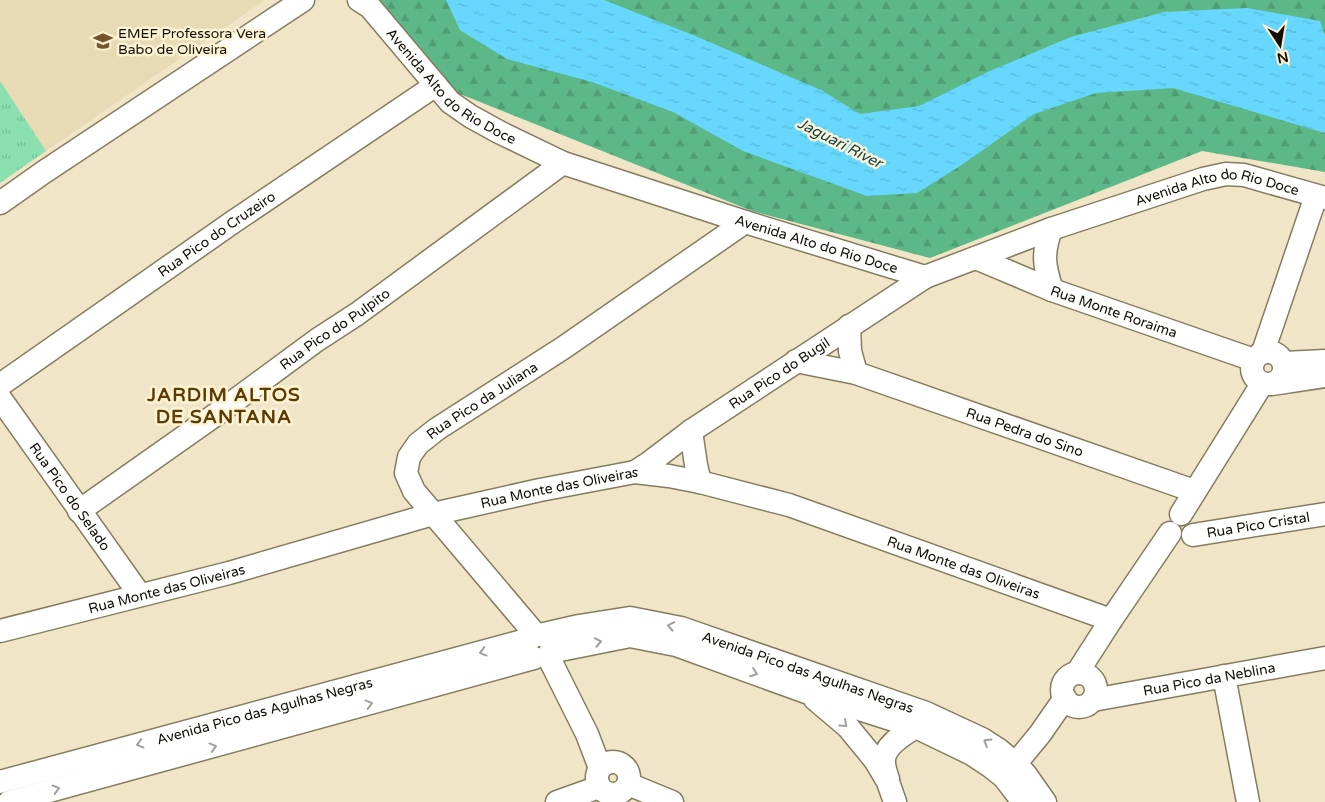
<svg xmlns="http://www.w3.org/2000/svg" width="1325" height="802" viewBox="0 0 1325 802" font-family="'Varela Round',sans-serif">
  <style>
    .built { fill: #e7dab4 }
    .forest { fill: url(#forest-firs) }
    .park { fill: url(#park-tufts) }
    .water { fill: url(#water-ripples) }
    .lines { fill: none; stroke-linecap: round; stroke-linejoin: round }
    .minor-casing { stroke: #857c60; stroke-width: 25 }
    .minor { stroke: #fff; stroke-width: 22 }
    .oneway { stroke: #a09f9b }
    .labels { text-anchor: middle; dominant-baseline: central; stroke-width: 5; stroke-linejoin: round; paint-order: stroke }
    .poi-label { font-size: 14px; fill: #120e05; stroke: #fef4d4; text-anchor: start }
    .street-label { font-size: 14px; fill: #120e05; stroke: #fef4d4 }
    .water-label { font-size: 15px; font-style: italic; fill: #0c3f4f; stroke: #fef4d4 }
    .district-label { font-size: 19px; font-weight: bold; letter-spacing: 1px; fill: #5d3b04; stroke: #fef4d4 }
  </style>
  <defs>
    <pattern id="forest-firs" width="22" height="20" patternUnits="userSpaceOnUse" patternTransform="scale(1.25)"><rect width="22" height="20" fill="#5cb886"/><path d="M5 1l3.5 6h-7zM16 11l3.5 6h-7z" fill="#4f9d72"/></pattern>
    <pattern id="park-tufts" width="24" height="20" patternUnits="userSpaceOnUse" patternTransform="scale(1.25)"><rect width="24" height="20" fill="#8ae0af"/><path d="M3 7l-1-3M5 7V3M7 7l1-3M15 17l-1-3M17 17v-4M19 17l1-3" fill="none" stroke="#76bf95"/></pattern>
    <pattern id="water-ripples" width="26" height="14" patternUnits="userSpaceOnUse" patternTransform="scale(1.25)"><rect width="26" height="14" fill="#67d7fd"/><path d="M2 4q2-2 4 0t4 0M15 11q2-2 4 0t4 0" fill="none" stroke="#58b7d7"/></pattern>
  </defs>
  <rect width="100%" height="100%" fill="#f0e6c7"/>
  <!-- built -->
  <path class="built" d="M 0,0 L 265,0 L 46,151 L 0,81 Z"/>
  <!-- forest -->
  <path class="forest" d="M 380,0 L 1325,0 L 1325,172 L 1202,151 L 930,258 L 752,211 L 455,92 Z"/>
  <!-- park -->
  <path class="park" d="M 0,81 L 46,151 L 0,183 Z"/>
  <!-- water -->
  <path class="water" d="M 446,0 L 604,0 L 693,35 L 821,90 L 860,114 L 919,106 L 992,70 L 1071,37 L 1164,12 L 1247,8 L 1320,21 L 1325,35 L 1325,133 L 1173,88 L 1096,93 L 1034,114 L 960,166 L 917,193 L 867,196 L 743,151 L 673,112 L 592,82 L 507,59 L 460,30 Z"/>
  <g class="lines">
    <defs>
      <g id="minor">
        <path id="s1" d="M 359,0 L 370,7 L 450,102 L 470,116 L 499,132 L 563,163 L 745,222 L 925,277 L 1051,229 L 1203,179 L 1226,174 L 1244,175 L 1325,198"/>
        <path d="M 0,203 L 44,172 L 303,0"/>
        <path d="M 1051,229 C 1042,254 1044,266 1052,290"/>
        <path id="s2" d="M 976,258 L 1052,290 L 1254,360"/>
        <path d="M 849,326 L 850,351 L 856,373"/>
        <circle cx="1268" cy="368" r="16"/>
        <path d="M 1263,352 L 1316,196"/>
        <path id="s3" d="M 796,361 L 856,373 L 1194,491"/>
        <path d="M 1284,363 L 1325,361"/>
        <path d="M 1272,384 L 1325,376"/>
        <path id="s4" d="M 0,385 L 233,222 L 436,85"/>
        <path id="s5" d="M 0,398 L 140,595"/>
        <path d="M 691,431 L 696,465 L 700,482"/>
        <path id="s6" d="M 635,472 L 649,463 L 691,431 L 925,277"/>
        <path id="s7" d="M 79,511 L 218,413 L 317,340 L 357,314 L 563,163"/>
        <path d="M 1181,514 L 1262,384"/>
        <path id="s8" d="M 1193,535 L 1325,514"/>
        <path id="s9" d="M 0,631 L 229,573 L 433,514 L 540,490 L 635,472 L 669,476 L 700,482 L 789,505 L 1111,620"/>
        <path id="s10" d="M 536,635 L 414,491 L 406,473 L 409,457 L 418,444 L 437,429 L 563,348 L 745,222"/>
        <path id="s11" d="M 540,635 L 579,626 L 630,618 L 681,628 L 926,713 L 982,739 L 999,750 L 1016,764 L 1026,775 L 1045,802"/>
        <path d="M 550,652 L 630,636 L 676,645 L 806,692 L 916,727 L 972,754 L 990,766 L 1004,777 L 1023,802"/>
        <path d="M 548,656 L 587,734 L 600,768"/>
        <path d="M 1077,673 L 1111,620 L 1170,533"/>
        <circle cx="1079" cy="690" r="17"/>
        <path d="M 1224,676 L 1248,802"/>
        <path d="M 815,699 L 848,727 L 875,760 L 888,782 L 895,802"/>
        <path id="s12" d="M 1093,700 L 1325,658"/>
        <circle cx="613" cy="778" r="16"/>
        <path d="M 1007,774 L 1040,734 L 1065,698"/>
        <path d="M 888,779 C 886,773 884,768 884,762 C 883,746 904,734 916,727"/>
        <path id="s13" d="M 0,782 L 530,639"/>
        <path d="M 628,784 L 672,802"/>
        <path d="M 9,802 L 534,658"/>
        <path d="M 557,802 L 599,787"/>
      </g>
    </defs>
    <!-- minor casing -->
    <use href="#minor" class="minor-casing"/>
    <!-- minor -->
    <use href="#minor" class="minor"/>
  </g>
  <!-- one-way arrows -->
  <defs><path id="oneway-chevron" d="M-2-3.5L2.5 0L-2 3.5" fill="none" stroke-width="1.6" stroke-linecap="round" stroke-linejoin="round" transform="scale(1.25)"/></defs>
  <g class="oneway">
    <use href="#oneway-chevron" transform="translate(671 626) rotate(-169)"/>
    <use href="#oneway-chevron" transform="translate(598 642) rotate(-11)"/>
    <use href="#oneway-chevron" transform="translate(483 652) rotate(165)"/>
    <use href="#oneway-chevron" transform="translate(754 673) rotate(20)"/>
    <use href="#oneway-chevron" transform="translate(369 704) rotate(-15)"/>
    <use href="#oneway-chevron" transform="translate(844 724) rotate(42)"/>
    <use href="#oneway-chevron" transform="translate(987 742) rotate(-148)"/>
    <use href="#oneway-chevron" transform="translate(140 744) rotate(165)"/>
    <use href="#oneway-chevron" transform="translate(213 747) rotate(-15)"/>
    <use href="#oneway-chevron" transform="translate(56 789) rotate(-15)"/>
  </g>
  <!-- icons -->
  <defs>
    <symbol id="school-bare" viewBox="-9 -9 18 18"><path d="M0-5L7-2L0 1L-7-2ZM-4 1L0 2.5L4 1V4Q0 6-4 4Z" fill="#76552c" stroke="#fef4d4" stroke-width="2.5" paint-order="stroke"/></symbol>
  </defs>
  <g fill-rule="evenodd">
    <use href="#school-bare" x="89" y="27" width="28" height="28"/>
  </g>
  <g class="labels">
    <!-- poi labels -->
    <g class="poi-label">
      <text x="118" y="33">EMEF Professora Vera<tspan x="118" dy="16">Babo de Oliveira</tspan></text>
    </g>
    <!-- street labels -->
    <g class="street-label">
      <text stroke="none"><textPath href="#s1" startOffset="128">Avenida Alto do Rio Doce</textPath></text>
      <text stroke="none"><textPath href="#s1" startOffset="954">Avenida Alto do Rio Doce</textPath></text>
      <text stroke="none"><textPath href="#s4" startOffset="264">Rua Pico do Cruzeiro</textPath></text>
      <text stroke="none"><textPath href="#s1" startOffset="532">Avenida Alto do Rio Doce</textPath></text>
      <text stroke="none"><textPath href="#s2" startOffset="148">Rua Monte Roraima</textPath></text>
      <text stroke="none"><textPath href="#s7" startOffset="314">Rua Pico do Pulpito</textPath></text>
      <text stroke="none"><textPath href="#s6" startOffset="175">Rua Pico do Bugil</textPath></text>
      <text stroke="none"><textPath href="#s10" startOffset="318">Rua Pico da Juliana</textPath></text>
      <text stroke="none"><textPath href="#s3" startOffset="240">Rua Pedra do Sino</textPath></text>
      <text stroke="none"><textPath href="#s9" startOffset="578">Rua Monte das Oliveiras</textPath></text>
      <text stroke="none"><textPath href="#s5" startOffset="121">Rua Pico do Selado</textPath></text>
      <text stroke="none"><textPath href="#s8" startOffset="66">Rua Pico Cristal</textPath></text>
      <text stroke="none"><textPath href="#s9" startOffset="998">Rua Monte das Oliveiras</textPath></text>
      <text stroke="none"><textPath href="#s9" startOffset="172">Rua Monte das Oliveiras</textPath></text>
      <text stroke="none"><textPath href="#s11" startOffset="278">Avenida Pico das Agulhas Negras</textPath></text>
      <text stroke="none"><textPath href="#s12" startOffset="118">Rua Pico da Neblina</textPath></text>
      <text stroke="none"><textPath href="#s13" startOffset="274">Avenida Pico das Agulhas Negras</textPath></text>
    </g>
    <!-- water labels -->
    <g class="water-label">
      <text transform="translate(840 143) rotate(27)">Jaguari River</text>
    </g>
    <!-- district labels -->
    <g class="district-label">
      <text x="224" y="395">JARDIM ALTOS<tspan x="224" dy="22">DE SANTANA</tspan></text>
    </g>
  </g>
  <!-- north arrow -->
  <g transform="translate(1280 45) rotate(168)" stroke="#fef4d4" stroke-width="4" paint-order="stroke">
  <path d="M0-4L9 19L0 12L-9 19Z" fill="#120e05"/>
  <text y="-8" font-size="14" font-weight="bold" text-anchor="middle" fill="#120e05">N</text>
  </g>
</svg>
